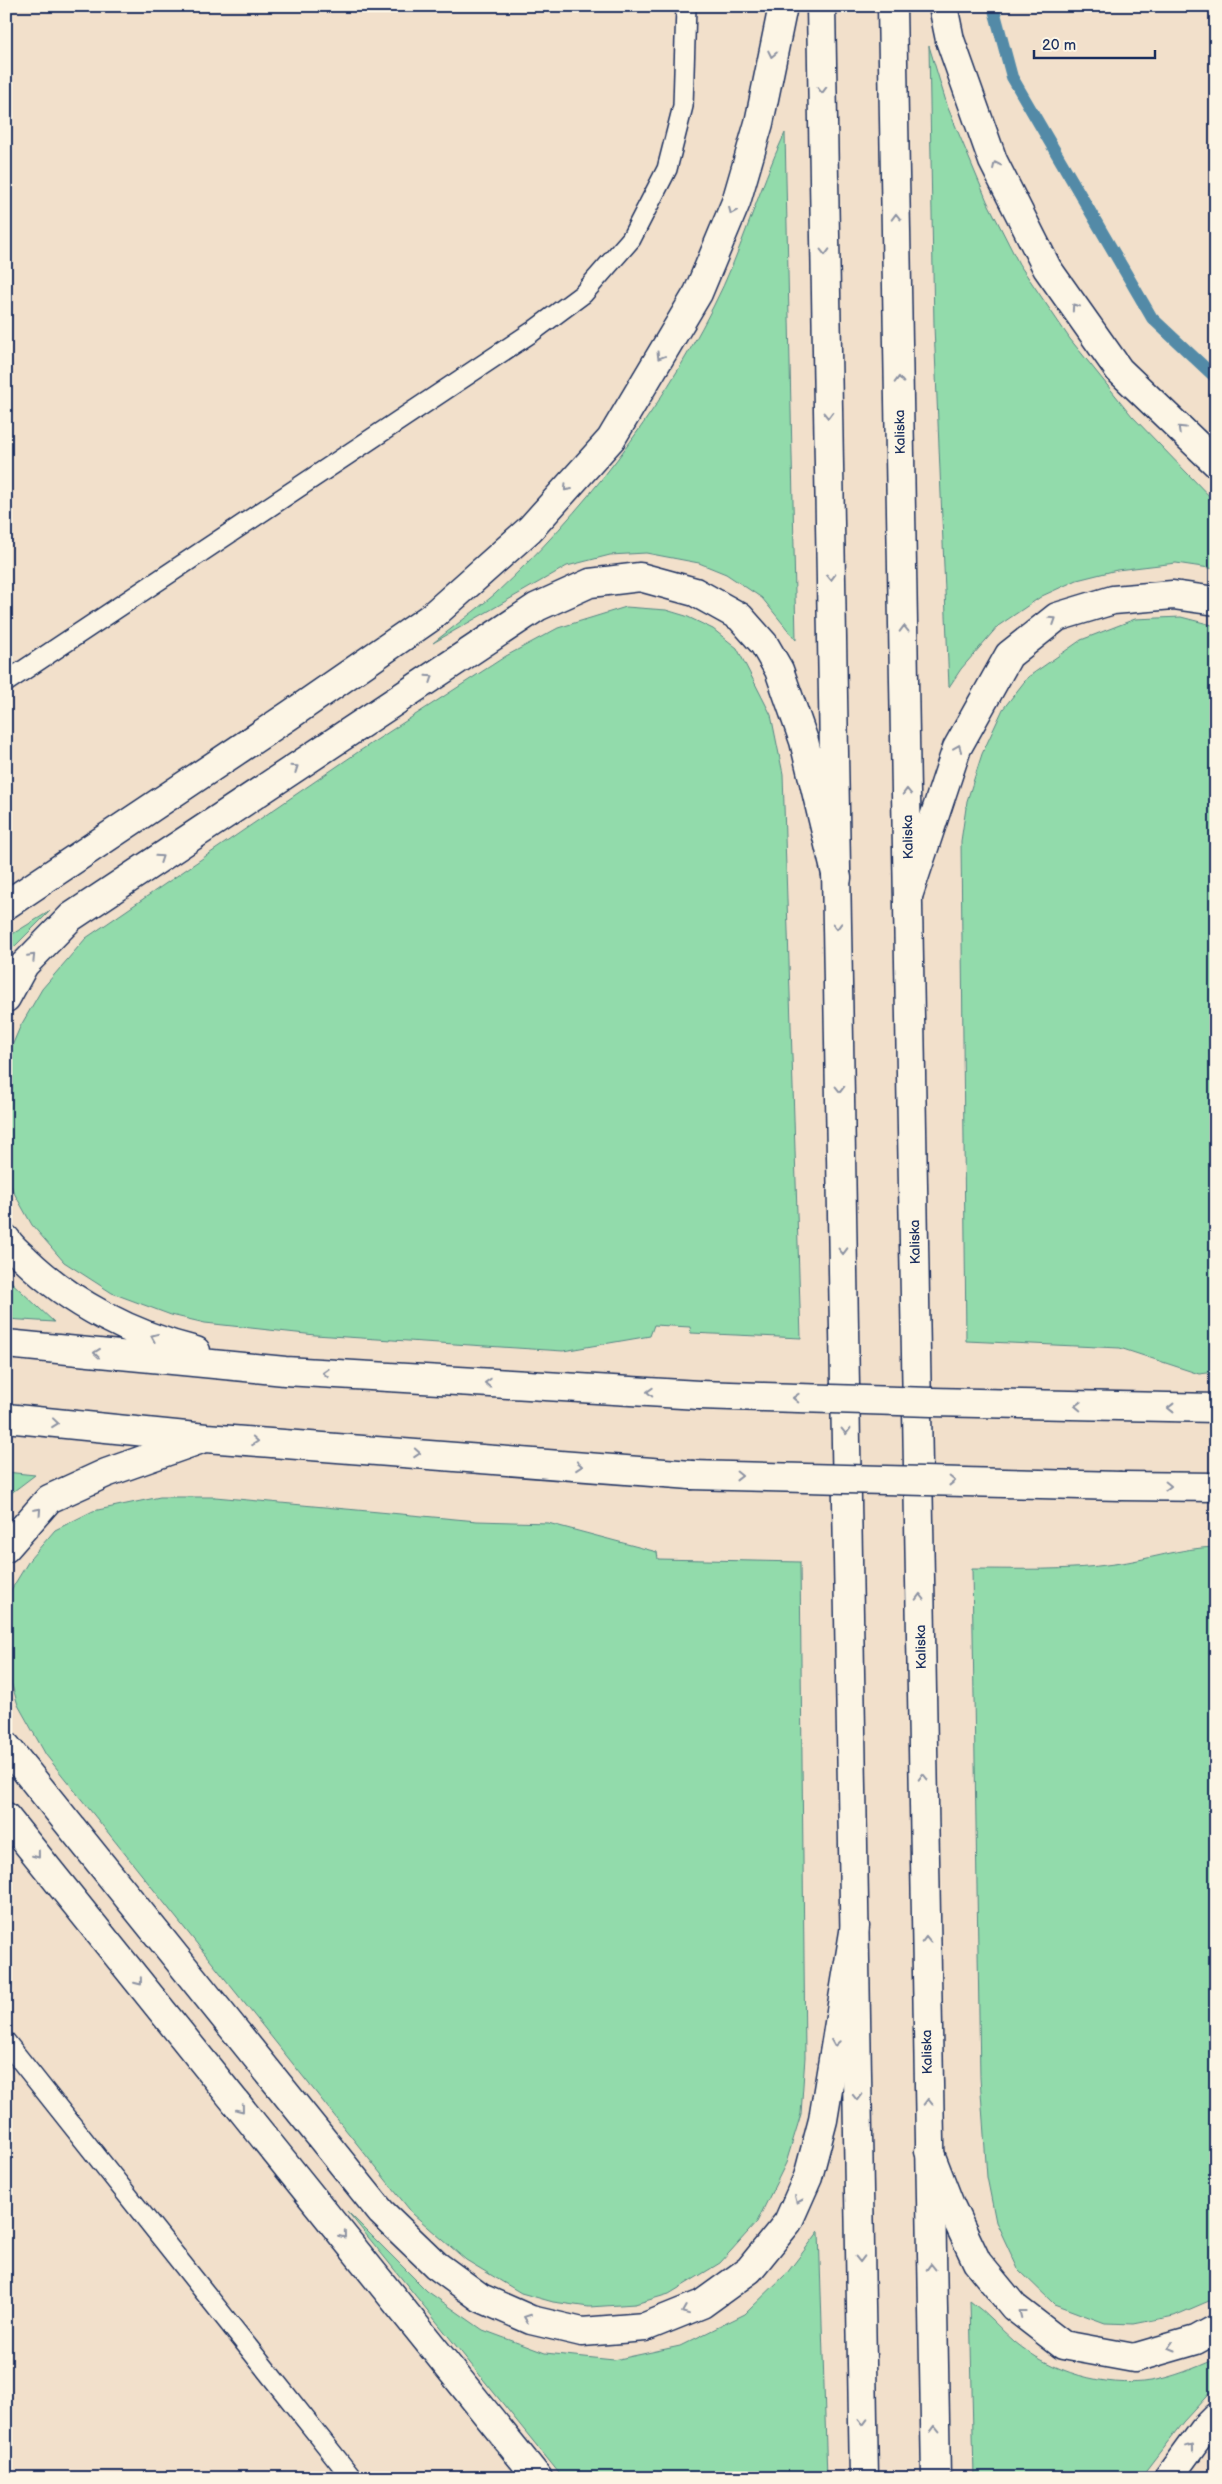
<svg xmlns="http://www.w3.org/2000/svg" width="1222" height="2484" viewBox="0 0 1222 2484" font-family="'Balsamiq Sans',sans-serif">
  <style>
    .green { fill: #92dbab; stroke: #568584 }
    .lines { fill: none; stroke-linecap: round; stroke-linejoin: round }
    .stream { stroke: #538aa7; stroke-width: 12 }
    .lane-casing { stroke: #1b2f5e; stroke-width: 22 }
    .primary-casing { stroke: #1b2f5e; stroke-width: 31 }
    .highway-casing { stroke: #1b2f5e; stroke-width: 31 }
    .lane { stroke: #fcf5e5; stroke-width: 19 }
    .primary { stroke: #fcf5e5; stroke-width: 28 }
    .highway { stroke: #fcf5e5; stroke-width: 28 }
    .highway-bridge-casing { stroke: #1b2f5e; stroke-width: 31; stroke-linecap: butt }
    .highway-bridge { stroke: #fcf5e5; stroke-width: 28 }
    .oneway { stroke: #8c92a2 }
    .labels { text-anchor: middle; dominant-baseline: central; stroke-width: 4; stroke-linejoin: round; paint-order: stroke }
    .street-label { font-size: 14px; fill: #1b2f5e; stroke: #fcf5e5 }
  </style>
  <rect width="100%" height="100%" fill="#f2e0cb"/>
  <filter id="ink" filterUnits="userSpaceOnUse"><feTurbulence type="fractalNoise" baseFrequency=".02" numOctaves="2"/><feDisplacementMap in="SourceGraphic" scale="10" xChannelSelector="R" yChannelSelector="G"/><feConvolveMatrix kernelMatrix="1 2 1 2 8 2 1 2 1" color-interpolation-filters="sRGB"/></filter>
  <g filter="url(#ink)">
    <!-- green -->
    <path class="green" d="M 929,46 L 948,108 L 987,201 L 1019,264 L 1070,339 L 1132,416 L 1216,503 L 1216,569 L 1176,563 L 1117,570 L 1077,580 L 1042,596 L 998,626 L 961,669 L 949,687 L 934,326 Z
      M 785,133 L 796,640 L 762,598 L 726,574 L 699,563 L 646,553 L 610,555 L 567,566 L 433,643 C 453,627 475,611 495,594 C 584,511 658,415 713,307 C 742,251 758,190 785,133 Z
      M 626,607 L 666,610 L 686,616 L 713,629 L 737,648 L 771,715 L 783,774 L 801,1338 L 691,1333 L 690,1327 L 654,1325 L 650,1336 L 563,1351 L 315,1335 L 205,1323 L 171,1315 L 112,1293 L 64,1262 L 32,1225 L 13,1191 L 6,1169 L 6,1060 L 20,1027 L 42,989 L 86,938 L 358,752 L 506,656 L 558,628 Z
      M 1181,617 L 1216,626 L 1216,1372 L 1199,1374 L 1120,1348 L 966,1341 L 961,841 L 967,801 L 982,754 L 1003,709 L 1028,677 L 1081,640 L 1135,619 Z
      M 50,911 L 6,955 L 6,938 Z
      M 6,1277 L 54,1322 L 6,1319 Z
      M 6,1472 L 35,1475 L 6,1497 Z
      M 160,1497 L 215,1497 L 477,1521 L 548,1523 L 657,1552 L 658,1559 L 800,1562 L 805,2057 L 801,2114 L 786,2163 L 757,2222 L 720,2263 L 669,2294 L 635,2304 L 589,2307 L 553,2302 L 521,2293 L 466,2260 L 413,2214 L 46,1755 L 18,1705 L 6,1666 L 6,1615 L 11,1590 L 30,1559 L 55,1530 L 93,1511 Z
      M 1216,1547 L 1216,2298 L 1174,2316 L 1134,2324 L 1105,2323 L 1054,2304 L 1018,2269 L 996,2222 L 987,2177 L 980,2078 L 972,1569 C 1018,1569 1067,1571 1114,1564 C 1148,1560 1180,1548 1216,1547 Z
      M 347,2211 L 427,2291 L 483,2330 L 545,2353 L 614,2360 L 680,2346 L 745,2314 L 787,2273 L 819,2231 L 827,2478 L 563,2478 Z
      M 970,2301 C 987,2313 1000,2329 1015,2342 C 1051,2372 1105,2388 1151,2381 C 1174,2377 1195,2368 1216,2359 L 1216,2386 L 1183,2422 L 1140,2478 L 974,2478 Z"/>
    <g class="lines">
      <!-- stream -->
      <path class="stream" d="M 993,6 L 1012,77 L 1152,318 L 1216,378"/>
      <defs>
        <path id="lane" d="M 6,682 L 532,332 L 583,294 L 631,239 L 667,169 L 683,106 L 686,6
          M 6,2042 L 352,2478"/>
        <path id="primary" d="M 821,6 L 864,2478
          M 892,6 L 936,2478"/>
        <path id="highway" d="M 943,6 L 950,40 L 993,161 L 1047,268 L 1119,370 L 1216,463
          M 909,893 L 957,748 L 1009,655 L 1057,617 L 1113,600 L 1173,595 L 1216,601
          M 6,905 L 290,715 L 430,618 L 530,529 L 611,439 L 698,293 L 736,202 L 759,123 L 783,6
          M 6,998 L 24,965 L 71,917 L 537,607 L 590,583 L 640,577 L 695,592 L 740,617 L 764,644 L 779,670 L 804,741 L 837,878
          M 6,1239 C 11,1247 18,1253 25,1259 C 70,1303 134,1336 196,1351
          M 6,1344 L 285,1371 L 699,1395
          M 932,1402 L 1216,1408
          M 6,1418 L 206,1438 L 691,1475
          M 1121,1486 L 1216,1487
          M 6,1548 L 49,1499 L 106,1473 L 199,1440
          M 6,1746 L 381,2212 L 436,2265 L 481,2298 L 531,2320 L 582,2332 L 645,2327 L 702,2304 L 749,2270 L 788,2222 L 808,2177 L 823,2120 L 855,1926
          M 6,1817 L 538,2478
          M 929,2151 L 950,2205 L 977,2262 L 1014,2307 L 1063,2345 L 1134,2358 L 1196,2340 L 1216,2329
          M 1168,2478 L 1203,2430 L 1216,2417"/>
      </defs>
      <!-- lane casing -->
      <use href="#lane" class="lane-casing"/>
      <!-- primary casing -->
      <use href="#primary" class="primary-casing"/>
      <!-- highway casing -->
      <use href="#highway" class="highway-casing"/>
      <!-- lane -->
      <use href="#lane" class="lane"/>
      <!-- primary -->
      <use href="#primary" class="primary"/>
      <!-- highway -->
      <use href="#highway" class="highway"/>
      <defs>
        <path id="highway-bridge" d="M 699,1395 L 932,1402
          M 691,1475 L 1121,1486"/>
      </defs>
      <!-- highway-bridge casing -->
      <use href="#highway-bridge" class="highway-bridge-casing"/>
      <!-- highway-bridge -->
      <use href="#highway-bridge" class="highway-bridge"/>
    </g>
    <!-- one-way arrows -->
    <defs><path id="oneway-chevron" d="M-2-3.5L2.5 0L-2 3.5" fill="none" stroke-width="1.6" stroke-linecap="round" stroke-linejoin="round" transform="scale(1.25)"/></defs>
    <g class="oneway">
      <use href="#oneway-chevron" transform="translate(772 54) rotate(102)"/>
      <use href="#oneway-chevron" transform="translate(822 90) rotate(89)"/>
      <use href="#oneway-chevron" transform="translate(996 165) rotate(-115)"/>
      <use href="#oneway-chevron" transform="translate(732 211) rotate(113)"/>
      <use href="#oneway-chevron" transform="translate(896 217) rotate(-91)"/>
      <use href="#oneway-chevron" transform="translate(825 252) rotate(89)"/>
      <use href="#oneway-chevron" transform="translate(1075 307) rotate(-125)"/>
      <use href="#oneway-chevron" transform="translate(660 356) rotate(121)"/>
      <use href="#oneway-chevron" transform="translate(899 380) rotate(-91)"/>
      <use href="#oneway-chevron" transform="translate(828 415) rotate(89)"/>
      <use href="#oneway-chevron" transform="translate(1181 429) rotate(-136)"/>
      <use href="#oneway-chevron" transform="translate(567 488) rotate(132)"/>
      <use href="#oneway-chevron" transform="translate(831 577) rotate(89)"/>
      <use href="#oneway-chevron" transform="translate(1053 620) rotate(-33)"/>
      <use href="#oneway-chevron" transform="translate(904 629) rotate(-91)"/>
      <use href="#oneway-chevron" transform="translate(430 678) rotate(-34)"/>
      <use href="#oneway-chevron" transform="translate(958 748) rotate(-67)"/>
      <use href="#oneway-chevron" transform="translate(295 768) rotate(-34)"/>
      <use href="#oneway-chevron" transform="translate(907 792) rotate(-91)"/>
      <use href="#oneway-chevron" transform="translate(160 858) rotate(-34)"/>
      <use href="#oneway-chevron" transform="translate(837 926) rotate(89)"/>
      <use href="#oneway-chevron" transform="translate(32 957) rotate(-46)"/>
      <use href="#oneway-chevron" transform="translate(840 1089) rotate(89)"/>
      <use href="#oneway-chevron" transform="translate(843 1251) rotate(89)"/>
      <use href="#oneway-chevron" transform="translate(154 1337) rotate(-157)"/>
      <use href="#oneway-chevron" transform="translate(97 1353) rotate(-174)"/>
      <use href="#oneway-chevron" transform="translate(326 1373) rotate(-177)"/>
      <use href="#oneway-chevron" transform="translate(488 1383) rotate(-177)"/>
      <use href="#oneway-chevron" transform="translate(650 1392) rotate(-177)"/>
      <use href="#oneway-chevron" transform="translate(796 1398) rotate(-178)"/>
      <use href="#oneway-chevron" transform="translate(1078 1406) rotate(-178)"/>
      <use href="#oneway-chevron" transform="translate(1171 1408) rotate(-180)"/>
      <use href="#oneway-chevron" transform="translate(55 1423) rotate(6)"/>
      <use href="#oneway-chevron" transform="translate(846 1431) rotate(89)"/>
      <use href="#oneway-chevron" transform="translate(255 1441) rotate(4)"/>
      <use href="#oneway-chevron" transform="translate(417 1453) rotate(4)"/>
      <use href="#oneway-chevron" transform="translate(579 1466) rotate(5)"/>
      <use href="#oneway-chevron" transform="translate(739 1476) rotate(1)"/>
      <use href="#oneway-chevron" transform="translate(952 1481) rotate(1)"/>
      <use href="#oneway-chevron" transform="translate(1168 1486) rotate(1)"/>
      <use href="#oneway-chevron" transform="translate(38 1511) rotate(-48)"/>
      <use href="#oneway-chevron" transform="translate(920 1597) rotate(-91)"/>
      <use href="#oneway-chevron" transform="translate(923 1777) rotate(-91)"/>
      <use href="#oneway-chevron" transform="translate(37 1855) rotate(51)"/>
      <use href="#oneway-chevron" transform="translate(926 1940) rotate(-91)"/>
      <use href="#oneway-chevron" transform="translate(139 1982) rotate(51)"/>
      <use href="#oneway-chevron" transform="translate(835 2043) rotate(99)"/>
      <use href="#oneway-chevron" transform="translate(857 2097) rotate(89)"/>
      <use href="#oneway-chevron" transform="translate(928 2102) rotate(-91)"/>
      <use href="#oneway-chevron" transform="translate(241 2109) rotate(51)"/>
      <use href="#oneway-chevron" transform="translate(798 2200) rotate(114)"/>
      <use href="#oneway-chevron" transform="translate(343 2235) rotate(51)"/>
      <use href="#oneway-chevron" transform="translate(860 2259) rotate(89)"/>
      <use href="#oneway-chevron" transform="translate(931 2267) rotate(-91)"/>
      <use href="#oneway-chevron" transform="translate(685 2311) rotate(158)"/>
      <use href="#oneway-chevron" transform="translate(1022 2313) rotate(-142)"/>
      <use href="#oneway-chevron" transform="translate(527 2318) rotate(-159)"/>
      <use href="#oneway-chevron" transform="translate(1171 2347) rotate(164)"/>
      <use href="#oneway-chevron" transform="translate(863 2422) rotate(89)"/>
      <use href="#oneway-chevron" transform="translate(935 2429) rotate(-91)"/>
      <use href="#oneway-chevron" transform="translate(1191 2447) rotate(-53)"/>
    </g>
  </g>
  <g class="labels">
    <!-- street labels -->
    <g class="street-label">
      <text transform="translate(900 432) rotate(-91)">Kaliska</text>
      <text transform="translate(908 837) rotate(-91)">Kaliska</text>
      <text transform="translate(915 1242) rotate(-91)">Kaliska</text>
      <text transform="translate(921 1647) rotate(-91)">Kaliska</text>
      <text transform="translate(927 2052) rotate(-91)">Kaliska</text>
    </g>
  </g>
  <!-- margin -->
  <rect width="1222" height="2484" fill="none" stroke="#fcf5e5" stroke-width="25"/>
  <rect x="12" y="12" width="1197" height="2459" fill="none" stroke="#1b2f5e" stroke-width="2" filter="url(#ink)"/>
  <!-- scale -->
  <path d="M1034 50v8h121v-8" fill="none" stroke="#1b2f5e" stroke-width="2.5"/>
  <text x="1042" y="50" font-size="15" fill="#1b2f5e" stroke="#fcf5e5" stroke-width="4" paint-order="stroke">20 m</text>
</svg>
